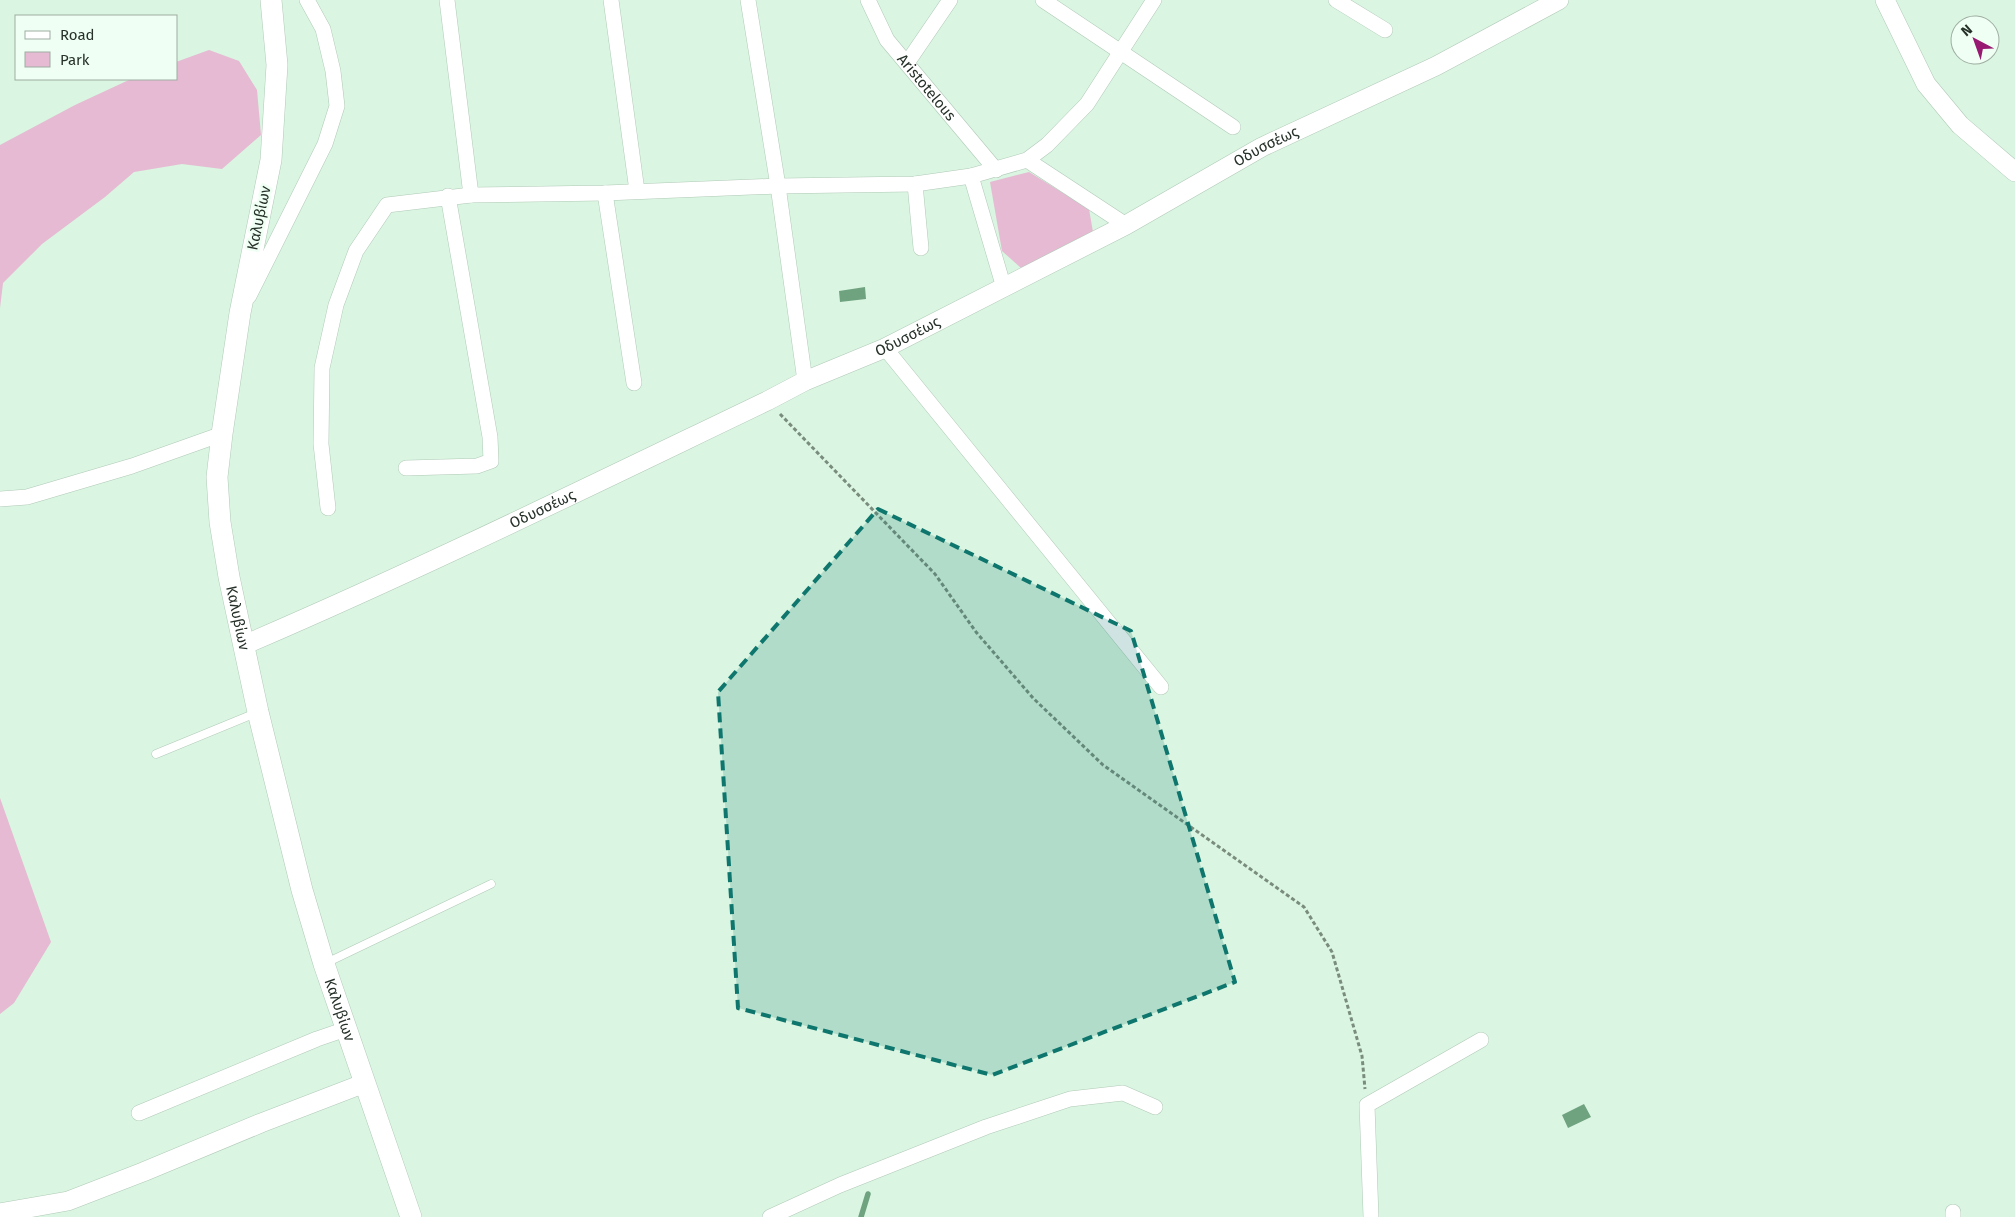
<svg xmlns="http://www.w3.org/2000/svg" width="2015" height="1217" viewBox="0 0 2015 1217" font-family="'Fira Sans',sans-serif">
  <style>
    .green { fill: #e5bad2 }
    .water { fill: #6fa27f }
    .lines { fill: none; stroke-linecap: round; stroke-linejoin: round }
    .stream { stroke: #6fa27f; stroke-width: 5.5 }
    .service-casing { stroke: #b0cab7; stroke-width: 9 }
    .minor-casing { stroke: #b0cab7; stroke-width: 16 }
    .tertiary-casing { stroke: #b0cab7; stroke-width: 20 }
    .secondary-casing { stroke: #b0cab7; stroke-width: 22 }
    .path { stroke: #7a8c7e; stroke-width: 3; stroke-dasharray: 4 2.5; stroke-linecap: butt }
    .service { stroke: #fff; stroke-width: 8 }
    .minor { stroke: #fff; stroke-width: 15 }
    .tertiary { stroke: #fff; stroke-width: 19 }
    .secondary { stroke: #fff; stroke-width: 21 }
    .marked { fill: #0f766e; fill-opacity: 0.2; stroke: #0f766e; stroke-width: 4; stroke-dasharray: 10 6; stroke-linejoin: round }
    .labels { text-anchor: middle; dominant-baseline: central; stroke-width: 5; stroke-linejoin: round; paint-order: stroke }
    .street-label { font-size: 15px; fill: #263129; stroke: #effff3 }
  </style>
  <rect width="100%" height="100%" fill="#daf5e1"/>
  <!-- green -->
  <path class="green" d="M 209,50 L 239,61 L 257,90 L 261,135 L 222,169 L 182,164 L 134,172 L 105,197 L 42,244 L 3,283 L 0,308 L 0,145 L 75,105 L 131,79 L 176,79 L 176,62 Z
    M 1029,172 L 1089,209 L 1093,232 L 1021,268 L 1002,251 L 990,182 Z
    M 0,798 L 51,942 L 14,1003 L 0,1014 Z"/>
  <!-- water -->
  <path class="water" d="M 865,287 L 866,299 L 840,302 L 839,291 Z
    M 1584,1104 L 1591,1117 L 1568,1128 L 1562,1115 Z"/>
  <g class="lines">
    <!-- stream -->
    <path class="stream" d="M 861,1217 L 868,1194"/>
    <defs>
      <path id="service" d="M 156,754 L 256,713
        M 326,963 L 491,884"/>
      <g id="minor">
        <path d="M 447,0 L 471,195"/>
        <path d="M 611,0 L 637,191"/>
        <path d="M 748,0 L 778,186 L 805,381"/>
        <path id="s1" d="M 868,0 L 887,40 L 996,170"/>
        <path d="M 1043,0 L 1233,127"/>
        <path d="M 1336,0 L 1385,30"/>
        <path d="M 907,63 L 950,0"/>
        <path d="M 1027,160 L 1126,225"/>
        <path d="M 971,176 L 1004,288"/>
        <path d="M 915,184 L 921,248"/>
        <path d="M 605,193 L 634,383"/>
        <path d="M 249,296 L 325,144 L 337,106 L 333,71 L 323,29 L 307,0"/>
        <path d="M 885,348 L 1161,687"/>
        <path d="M 406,468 L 477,466 L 491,461 L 490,437 L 448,196"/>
        <path d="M 0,499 L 27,497 L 132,466 L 222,434"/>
        <path d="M 328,508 L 321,444 L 322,368 L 336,305 L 356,251 L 387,205 L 471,195 L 605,193 L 778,186 L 915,184 L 971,176 L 1027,160 L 1047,145 L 1087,104 L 1154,0"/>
        <path d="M 139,1113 L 317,1039 L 346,1029"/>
        <path d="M 1953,1212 L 1953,1217"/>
        <path d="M 770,1217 L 840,1185 L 986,1127 L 1070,1099 L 1123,1093 L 1155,1107"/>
        <path d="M 1371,1217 L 1367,1105 L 1481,1040"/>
      </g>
      <g id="tertiary">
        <path d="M 1885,0 L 1926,84 L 1960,125 L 2015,172"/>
        <path id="s2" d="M 244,645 C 421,569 594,484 767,401 L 805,381 L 885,348 L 1126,225 L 1262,147 L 1436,66 L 1559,0"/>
        <path d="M 0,1213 L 68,1201 L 143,1172 L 261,1123 L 365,1083"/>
      </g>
      <g id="secondary">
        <path id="s3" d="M 271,0 L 277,65 L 271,160 L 240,313 L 222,434 L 217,477 L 220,522 L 229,577 L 258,712 L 302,890 L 324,964 L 411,1217"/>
      </g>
    </defs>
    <!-- service casing -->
    <use href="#service" class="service-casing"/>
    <!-- minor casing -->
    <use href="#minor" class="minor-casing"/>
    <!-- tertiary casing -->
    <use href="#tertiary" class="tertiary-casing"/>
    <!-- secondary casing -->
    <use href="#secondary" class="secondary-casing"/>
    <!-- path -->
    <path class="path" d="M 780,414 L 935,574 L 976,632 L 1033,698 L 1103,765 L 1304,907 L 1332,952 L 1362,1056 L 1365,1089"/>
    <!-- service -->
    <use href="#service" class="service"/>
    <!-- minor -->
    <use href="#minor" class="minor"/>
    <!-- tertiary -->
    <use href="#tertiary" class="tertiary"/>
    <!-- secondary -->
    <use href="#secondary" class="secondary"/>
  </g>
  <!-- marked area -->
  <path class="marked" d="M 878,509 L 1131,631 L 1235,982 L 992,1075 L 738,1008 L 718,692 Z"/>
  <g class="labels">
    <!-- street labels -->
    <g class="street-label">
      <text stroke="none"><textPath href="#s1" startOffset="106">Aristotelous</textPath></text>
      <text stroke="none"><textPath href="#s2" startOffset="1138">Οδυσσέως</textPath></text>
      <text transform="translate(259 218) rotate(-78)">Καλυβίων</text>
      <text stroke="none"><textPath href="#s2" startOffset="732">Οδυσσέως</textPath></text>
      <text stroke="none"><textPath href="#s2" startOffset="328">Οδυσσέως</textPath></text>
      <text stroke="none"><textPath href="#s3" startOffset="625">Καλυβίων</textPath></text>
      <text stroke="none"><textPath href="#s3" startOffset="1030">Καλυβίων</textPath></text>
    </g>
  </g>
  <!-- legend -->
  <rect x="15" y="15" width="162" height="65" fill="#effff3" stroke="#9fada2"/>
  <rect x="25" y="31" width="25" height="8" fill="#ffffff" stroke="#9fada2"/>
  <text x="60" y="40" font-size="15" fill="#263129">Road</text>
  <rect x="25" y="52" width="25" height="15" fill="#e5bad2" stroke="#9fada2"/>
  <text x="60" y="65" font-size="15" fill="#263129">Park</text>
  <!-- north arrow -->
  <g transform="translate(1975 40) rotate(319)"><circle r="24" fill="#effff3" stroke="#9fada2"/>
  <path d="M0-4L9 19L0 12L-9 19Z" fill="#981971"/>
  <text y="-8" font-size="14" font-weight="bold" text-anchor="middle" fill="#263129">N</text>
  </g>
</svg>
